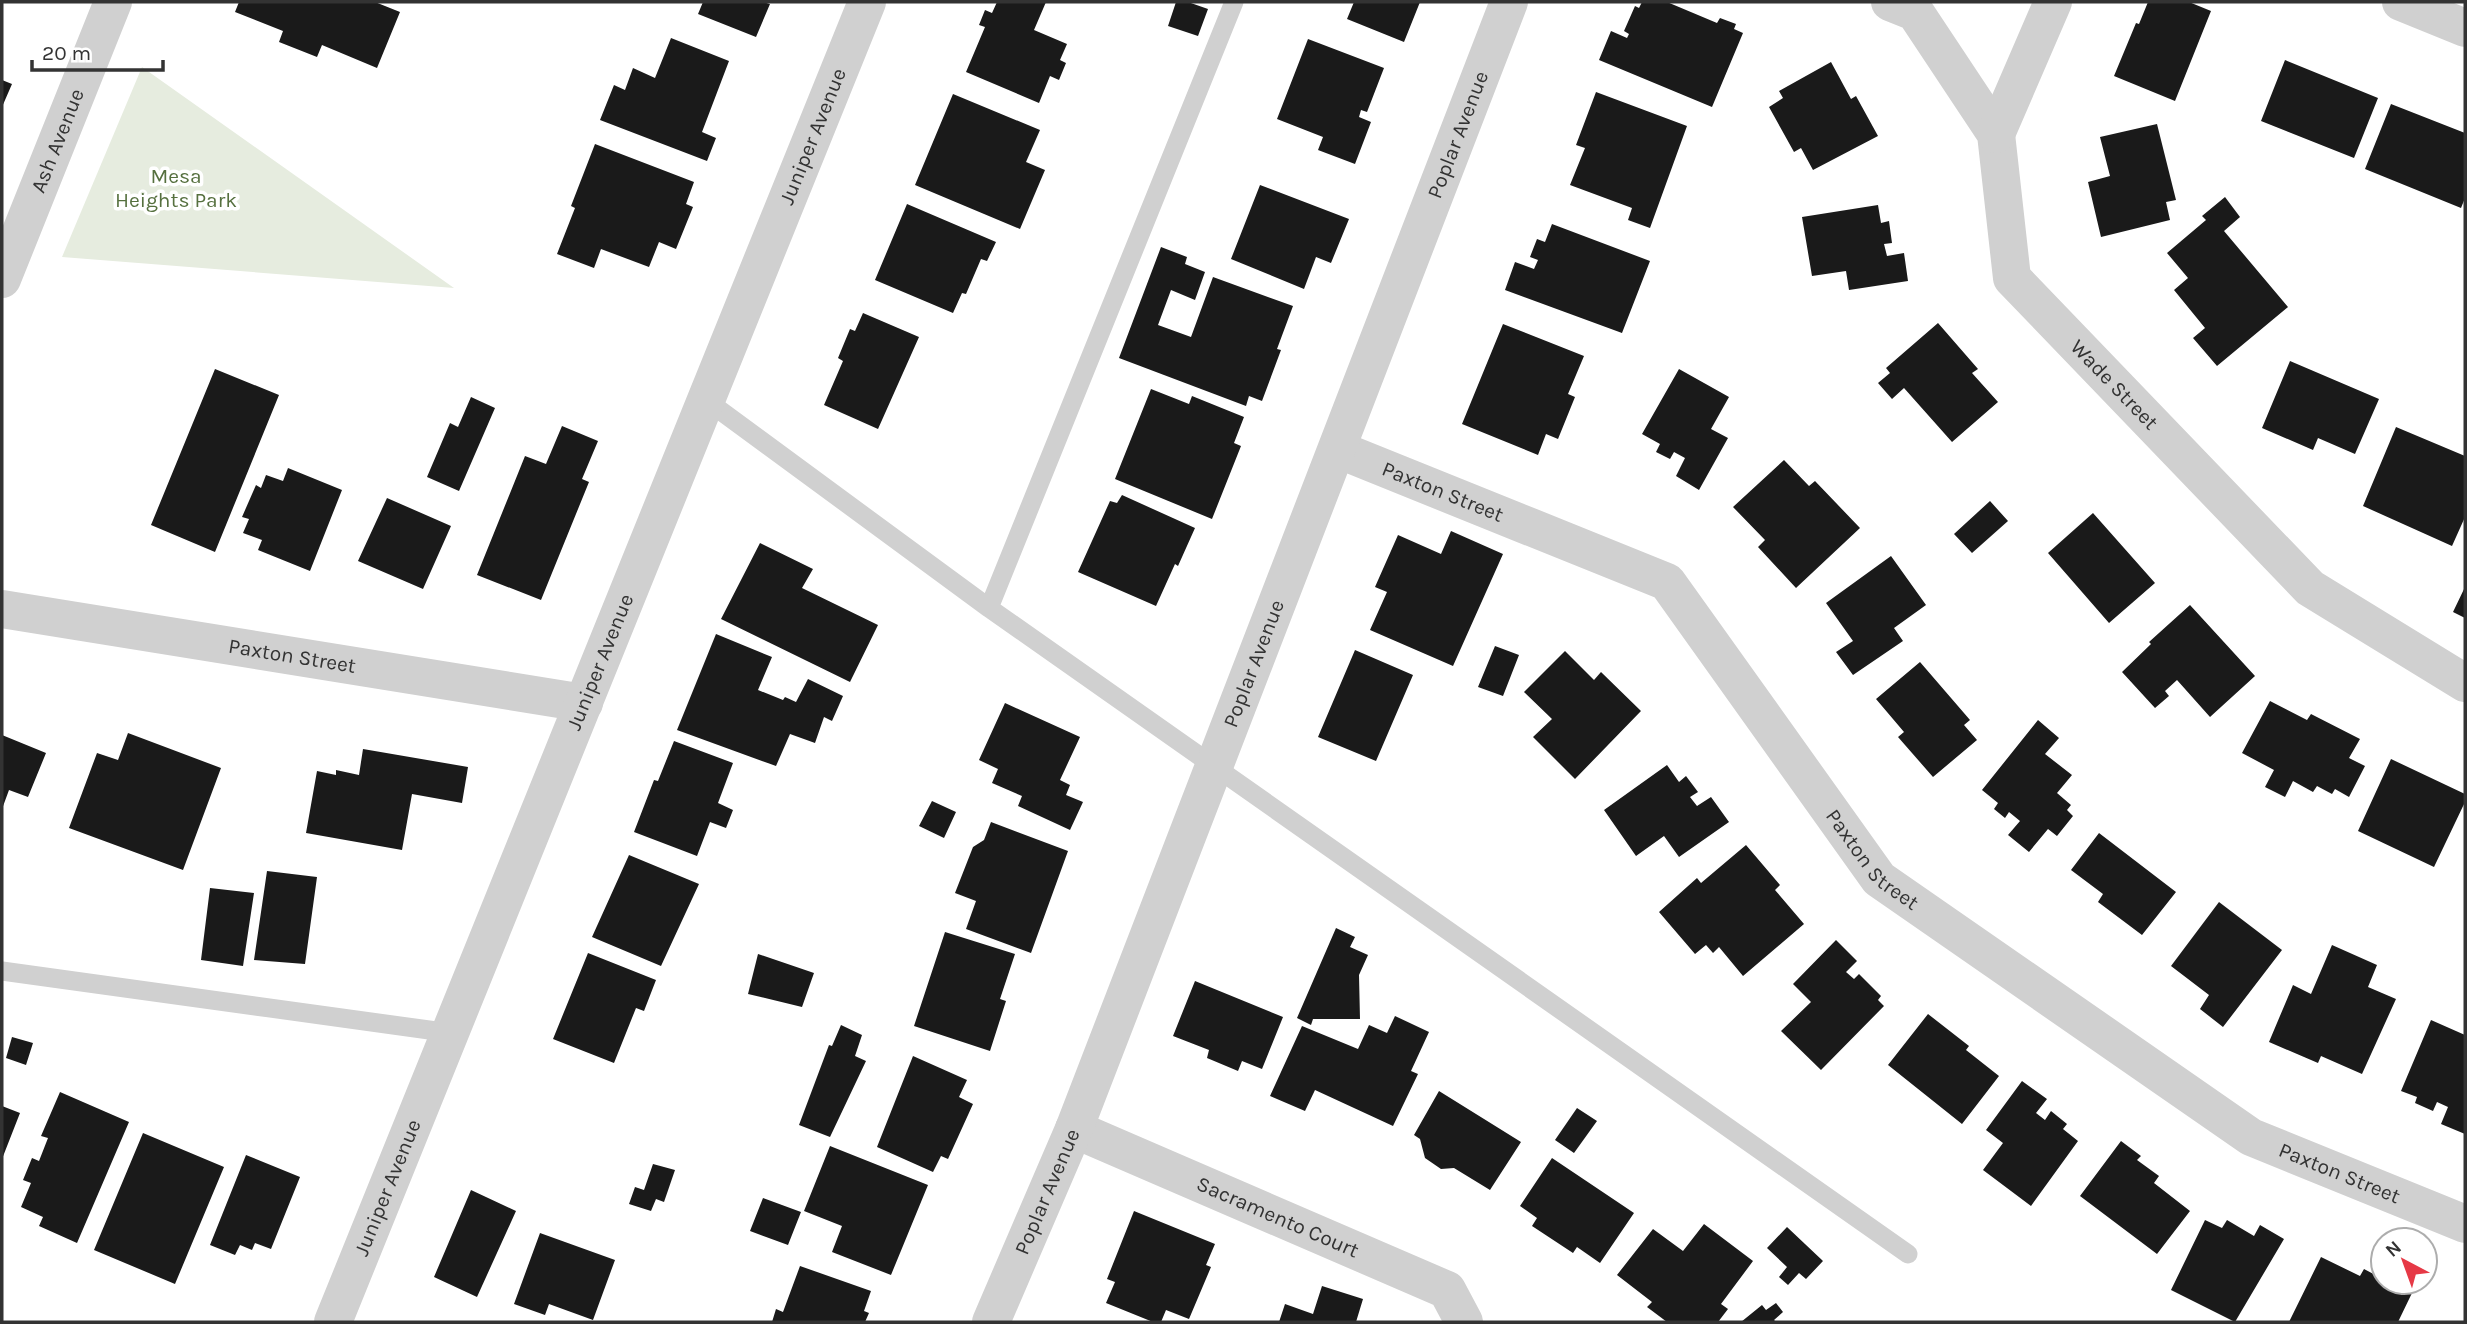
<svg xmlns="http://www.w3.org/2000/svg" width="2467" height="1324" viewBox="0 0 2467 1324" font-family="Karla,sans-serif">
  <style>
    .green { fill: #e6ecdf }
    .building { fill: #1a1a1a }
    .lines { fill: none; stroke-linecap: round; stroke-linejoin: round }
    .lane { stroke: #d0d0d0; stroke-width: 19 }
    .street { stroke: #d0d0d0; stroke-width: 38 }
    .labels { text-anchor: middle; dominant-baseline: central; stroke-width: 7; stroke-linejoin: round; paint-order: stroke }
    .street-label { font-size: 21px; fill: #333; stroke: #fff }
    .park-label { font-size: 21px; fill: #56703f; stroke: #fff }
  </style>
  <rect width="100%" height="100%" fill="#fff"/>
  <!-- green -->
  <path class="green" d="M 142,67 L 454,288 L 62,257 Z"/>
  <!-- building -->
  <path class="building" d="M 239,2 L 375,2 L 400,12 L 377,68 L 322,45 L 317,57 L 279,42 L 283,31 L 235,12 Z
    M 703,2 L 763,2 L 770,4 L 756,37 L 698,14 Z
    M 997,2 L 1046,2 L 1034,30 L 1067,44 L 1060,60 L 1066,63 L 1059,80 L 1050,76 L 1039,103 L 966,72 L 985,27 L 979,25 L 985,10 L 992,13 Z
    M 1176,2 L 1188,2 L 1208,9 L 1198,36 L 1168,26 Z
    M 1354,2 L 1420,2 L 1404,42 L 1347,19 Z
    M 1642,2 L 1667,2 L 1717,23 L 1720,18 L 1736,24 L 1734,29 L 1743,33 L 1712,107 L 1599,60 L 1611,31 L 1627,38 L 1629,34 L 1624,31 L 1635,6 L 1639,8 Z
    M 2148,2 L 2189,2 L 2211,11 L 2175,101 L 2114,76 L 2136,23 L 2139,24 Z
    M 671,38 L 729,61 L 702,132 L 716,138 L 707,161 L 600,120 L 614,85 L 625,90 L 633,68 L 655,78 Z
    M 1308,39 L 1384,68 L 1367,112 L 1361,110 L 1359,117 L 1371,122 L 1355,164 L 1318,150 L 1323,137 L 1277,119 Z
    M 2285,60 L 2378,98 L 2354,158 L 2261,121 Z
    M 1831,62 L 1851,99 L 1856,96 L 1878,136 L 1813,170 L 1801,148 L 1794,152 L 1769,107 L 1783,98 L 1779,91 Z
    M 2,80 L 12,84 L 2,107 Z
    M 1596,92 L 1687,126 L 1650,228 L 1628,220 L 1632,208 L 1570,185 L 1585,148 L 1576,145 Z
    M 953,94 L 1040,130 L 1026,162 L 1045,170 L 1020,229 L 915,185 Z
    M 2391,104 L 2465,133 L 2465,198 L 2461,208 L 2365,169 Z
    M 2157,124 L 2176,200 L 2166,202 L 2170,220 L 2101,237 L 2088,182 L 2110,176 L 2100,137 Z
    M 595,144 L 694,182 L 686,204 L 693,207 L 676,249 L 659,242 L 649,267 L 601,249 L 594,268 L 557,254 L 575,208 L 571,206 Z
    M 1260,185 L 1349,219 L 1331,263 L 1316,257 L 1304,289 L 1231,259 Z
    M 2225,197 L 2240,217 L 2224,231 L 2288,307 L 2217,366 L 2193,338 L 2205,328 L 2174,290 L 2188,278 L 2167,253 L 2206,220 L 2202,216 Z
    M 907,204 L 996,242 L 987,261 L 981,259 L 966,294 L 962,293 L 953,313 L 875,280 Z
    M 1878,205 L 1881,223 L 1889,221 L 1892,243 L 1884,244 L 1887,256 L 1904,253 L 1908,281 L 1849,290 L 1846,271 L 1812,276 L 1802,217 Z
    M 1552,224 L 1650,261 L 1622,333 L 1505,290 L 1515,262 L 1534,269 L 1538,260 L 1530,257 L 1537,239 L 1545,242 Z
    M 1161,247 L 1187,257 L 1185,264 L 1205,272 L 1195,300 L 1171,290 L 1158,325 L 1191,337 L 1213,277 L 1293,306 L 1277,349 L 1281,350 L 1262,401 L 1249,396 L 1246,406 L 1119,358 Z
    M 863,313 L 919,337 L 878,429 L 824,405 L 843,361 L 838,358 L 850,329 L 855,331 Z
    M 1938,323 L 1978,369 L 1972,373 L 1998,402 L 1952,442 L 1904,388 L 1892,399 L 1878,383 L 1890,373 L 1886,368 Z
    M 1503,324 L 1584,356 L 1568,394 L 1575,397 L 1558,439 L 1546,434 L 1538,455 L 1462,424 Z
    M 2290,361 L 2379,399 L 2355,454 L 2318,438 L 2313,450 L 2262,428 Z
    M 215,369 L 279,395 L 215,552 L 151,525 Z
    M 1679,369 L 1729,397 L 1711,429 L 1728,438 L 1699,490 L 1676,476 L 1685,458 L 1674,452 L 1670,459 L 1656,452 L 1660,444 L 1642,434 Z
    M 1151,389 L 1189,404 L 1192,396 L 1244,417 L 1234,443 L 1241,446 L 1212,519 L 1115,479 Z
    M 471,397 L 495,408 L 459,491 L 427,477 L 450,423 L 458,427 Z
    M 562,426 L 598,441 L 582,479 L 589,482 L 541,600 L 477,575 L 525,456 L 546,464 Z
    M 2396,427 L 2465,456 L 2465,517 L 2452,546 L 2363,506 Z
    M 1784,460 L 1809,486 L 1815,481 L 1860,528 L 1796,588 L 1758,547 L 1765,540 L 1733,507 Z
    M 288,468 L 342,490 L 310,571 L 258,550 L 262,540 L 243,533 L 249,519 L 242,517 L 256,485 L 261,488 L 266,475 L 283,481 Z
    M 1122,495 L 1195,528 L 1178,566 L 1175,564 L 1156,606 L 1078,572 L 1110,501 L 1117,503 Z
    M 387,498 L 451,526 L 423,589 L 358,561 Z
    M 1990,501 L 2008,521 L 1972,553 L 1954,534 Z
    M 2093,513 L 2155,583 L 2109,623 L 2048,553 Z
    M 1451,531 L 1503,554 L 1453,666 L 1370,630 L 1387,592 L 1375,587 L 1398,535 L 1441,554 Z
    M 760,543 L 813,569 L 802,588 L 878,625 L 850,682 L 721,619 Z
    M 1891,556 L 1926,605 L 1894,628 L 1903,641 L 1853,675 L 1836,652 L 1853,641 L 1826,603 Z
    M 2465,587 L 2465,618 L 2453,612 Z
    M 2190,605 L 2255,676 L 2210,717 L 2177,680 L 2165,691 L 2169,696 L 2155,708 L 2122,672 L 2151,644 L 2149,642 Z
    M 716,634 L 772,657 L 758,690 L 783,700 L 785,697 L 796,702 L 808,679 L 843,696 L 832,721 L 824,717 L 815,743 L 790,734 L 776,766 L 677,730 Z
    M 1495,646 L 1519,655 L 1503,696 L 1478,687 Z
    M 1355,650 L 1413,675 L 1376,761 L 1318,737 Z
    M 1565,651 L 1594,680 L 1601,672 L 1641,711 L 1575,779 L 1533,737 L 1552,719 L 1524,692 Z
    M 1920,662 L 1970,720 L 1964,725 L 1977,740 L 1933,777 L 1898,737 L 1904,732 L 1876,699 Z
    M 2270,701 L 2307,720 L 2311,714 L 2360,739 L 2349,758 L 2365,766 L 2349,797 L 2335,789 L 2332,794 L 2317,786 L 2313,792 L 2293,781 L 2285,797 L 2265,787 L 2274,770 L 2242,753 Z
    M 1005,703 L 1080,737 L 1060,780 L 1070,785 L 1066,795 L 1083,802 L 1070,830 L 1018,806 L 1022,796 L 992,783 L 998,769 L 979,760 Z
    M 2038,720 L 2059,738 L 2045,754 L 2072,775 L 2057,793 L 2071,805 L 2067,810 L 2073,816 L 2057,836 L 2048,829 L 2029,852 L 2008,835 L 2020,821 L 2009,812 L 2005,818 L 1994,809 L 1998,803 L 1982,790 Z
    M 128,733 L 221,768 L 183,870 L 69,828 L 97,753 L 118,760 Z
    M 2,735 L 46,753 L 28,797 L 9,790 L 2,809 Z
    M 674,741 L 733,763 L 718,803 L 733,810 L 726,828 L 710,822 L 697,856 L 634,832 L 654,780 L 658,781 Z
    M 363,749 L 468,767 L 462,803 L 412,794 L 402,850 L 306,833 L 317,771 L 336,775 L 336,770 L 359,775 Z
    M 2391,759 L 2465,794 L 2465,802 L 2434,867 L 2358,831 Z
    M 1667,765 L 1679,782 L 1686,776 L 1698,792 L 1690,797 L 1697,806 L 1711,797 L 1729,822 L 1679,857 L 1664,836 L 1636,856 L 1604,810 Z
    M 932,801 L 956,812 L 944,838 L 919,826 Z
    M 991,822 L 1068,851 L 1031,953 L 966,929 L 976,901 L 955,893 L 973,847 L 984,840 Z
    M 2099,833 L 2176,892 L 2142,935 L 2098,902 L 2103,894 L 2071,870 Z
    M 1746,845 L 1780,885 L 1775,890 L 1804,924 L 1743,976 L 1719,947 L 1713,953 L 1706,945 L 1695,954 L 1659,912 L 1697,878 L 1701,883 Z
    M 629,855 L 699,884 L 661,966 L 592,937 Z
    M 267,871 L 317,877 L 305,964 L 254,960 Z
    M 210,888 L 254,893 L 243,966 L 201,960 Z
    M 2219,902 L 2282,950 L 2223,1027 L 2200,1009 L 2209,995 L 2171,966 Z
    M 1336,928 L 1355,937 L 1350,947 L 1368,955 L 1359,975 L 1360,1019 L 1313,1019 L 1311,1025 L 1297,1018 Z
    M 945,932 L 1015,954 L 1000,999 L 1006,1001 L 990,1051 L 914,1026 Z
    M 1836,940 L 1857,961 L 1846,972 L 1854,979 L 1859,974 L 1881,996 L 1878,1000 L 1884,1006 L 1821,1070 L 1781,1031 L 1811,1002 L 1793,984 Z
    M 2332,945 L 2377,965 L 2368,987 L 2396,999 L 2362,1074 L 2321,1056 L 2318,1063 L 2269,1042 L 2293,985 L 2311,994 Z
    M 588,953 L 656,980 L 644,1011 L 636,1008 L 614,1063 L 553,1039 Z
    M 758,954 L 814,973 L 802,1007 L 748,994 Z
    M 1195,981 L 1283,1017 L 1262,1069 L 1242,1061 L 1238,1071 L 1207,1058 L 1209,1050 L 1173,1036 Z
    M 1928,1014 L 1969,1046 L 1966,1050 L 1999,1076 L 1962,1124 L 1888,1065 Z
    M 1395,1016 L 1429,1032 L 1411,1071 L 1418,1074 L 1393,1126 L 1315,1090 L 1305,1111 L 1270,1096 L 1302,1026 L 1358,1049 L 1369,1025 L 1387,1033 Z
    M 2431,1020 L 2465,1035 L 2465,1134 L 2441,1124 L 2448,1107 L 2437,1102 L 2433,1111 L 2415,1103 L 2417,1097 L 2401,1091 Z
    M 841,1025 L 862,1035 L 855,1056 L 866,1061 L 830,1137 L 799,1125 L 829,1045 L 832,1046 Z
    M 12,1037 L 33,1043 L 26,1065 L 6,1058 Z
    M 913,1056 L 967,1080 L 959,1097 L 973,1104 L 948,1159 L 941,1156 L 933,1172 L 877,1147 Z
    M 2022,1081 L 2047,1099 L 2036,1113 L 2045,1120 L 2051,1111 L 2067,1124 L 2063,1129 L 2078,1141 L 2031,1206 L 1983,1170 L 2003,1143 L 1986,1130 Z
    M 1439,1091 L 1521,1142 L 1490,1190 L 1454,1168 L 1441,1169 L 1425,1158 L 1420,1139 L 1414,1135 Z
    M 60,1092 L 129,1122 L 77,1243 L 39,1226 L 43,1217 L 21,1207 L 31,1183 L 23,1180 L 32,1158 L 39,1161 L 48,1138 L 41,1136 Z
    M 2,1106 L 20,1113 L 2,1159 Z
    M 1577,1108 L 1597,1121 L 1574,1153 L 1555,1140 Z
    M 143,1133 L 224,1167 L 175,1284 L 94,1250 Z
    M 2121,1141 L 2141,1156 L 2137,1160 L 2159,1176 L 2154,1183 L 2190,1211 L 2157,1254 L 2080,1196 Z
    M 830,1146 L 928,1185 L 891,1275 L 832,1252 L 842,1226 L 804,1211 Z
    M 246,1155 L 300,1177 L 271,1249 L 255,1243 L 252,1250 L 240,1245 L 235,1255 L 210,1245 Z
    M 1552,1158 L 1634,1213 L 1600,1263 L 1577,1247 L 1573,1253 L 1532,1226 L 1537,1218 L 1520,1206 Z
    M 653,1164 L 675,1170 L 664,1202 L 656,1199 L 651,1211 L 629,1204 L 635,1187 L 644,1190 Z
    M 471,1190 L 516,1211 L 477,1297 L 434,1277 Z
    M 763,1198 L 801,1212 L 788,1245 L 750,1231 Z
    M 1134,1211 L 1215,1244 L 1206,1265 L 1211,1267 L 1189,1319 L 1166,1310 L 1161,1322 L 1153,1322 L 1106,1303 L 1115,1282 L 1107,1279 Z
    M 2205,1220 L 2222,1228 L 2227,1220 L 2254,1236 L 2260,1225 L 2284,1239 L 2235,1322 L 2171,1290 Z
    M 1704,1224 L 1753,1261 L 1721,1304 L 1728,1309 L 1718,1322 L 1667,1322 L 1647,1307 L 1652,1302 L 1617,1275 L 1653,1229 L 1683,1251 Z
    M 1787,1227 L 1823,1261 L 1806,1279 L 1799,1273 L 1788,1285 L 1779,1277 L 1787,1267 L 1767,1248 Z
    M 540,1233 L 615,1260 L 593,1320 L 549,1304 L 545,1315 L 514,1304 Z
    M 2321,1257 L 2360,1276 L 2364,1269 L 2383,1279 L 2383,1282 L 2390,1282 L 2412,1293 L 2398,1322 L 2289,1322 Z
    M 800,1266 L 871,1291 L 864,1311 L 869,1313 L 865,1322 L 772,1322 L 776,1309 L 783,1312 Z
    M 1322,1286 L 1363,1299 L 1356,1322 L 1279,1322 L 1285,1304 L 1313,1314 Z
    M 1776,1303 L 1783,1312 L 1774,1320 L 1776,1322 L 1741,1322 L 1762,1305 L 1766,1310 Z"/>
  <g class="lines">
    <!-- lane -->
    <path class="lane" d="M 706,400 L 989,608 L 1234,2
      M 989,608 L 1908,1254
      M 2,971 L 451,1033"/>
    <!-- street -->
    <g class="street">
      <path id="s1" d="M 1890,2 L 1915,12 L 1996,134 L 2012,278 L 2310,588 L 2465,683"/>
      <path d="M 2401,2 L 2465,28"/>
      <path d="M 1996,134 L 2053,2"/>
      <path id="s2" d="M 2,279 L 113,2"/>
      <path id="s3" d="M 1337,449 L 1667,582 L 1879,879 L 2251,1137 L 2465,1224"/>
      <path id="s4" d="M 2,609 L 584,703"/>
      <path id="s5" d="M 1074,1129 L 1447,1290 L 1464,1322"/>
      <path id="s6" d="M 333,1322 L 867,2"/>
      <path id="s7" d="M 991,1322 L 1074,1129 L 1509,2"/>
    </g>
  </g>
  <g class="labels">
    <!-- street labels -->
    <g class="street-label">
      <text stroke="none"><textPath href="#s7" startOffset="1276">Poplar Avenue</textPath></text>
      <text stroke="none"><textPath href="#s6" startOffset="1279">Juniper Avenue</textPath></text>
      <text stroke="none"><textPath href="#s2" startOffset="149">Ash Avenue</textPath></text>
      <text stroke="none"><textPath href="#s1" startOffset="466">Wade Street</textPath></text>
      <text stroke="none"><textPath href="#s3" startOffset="114">Paxton Street</textPath></text>
      <text stroke="none"><textPath href="#s4" startOffset="294">Paxton Street</textPath></text>
      <text stroke="none"><textPath href="#s6" startOffset="712">Juniper Avenue</textPath></text>
      <text stroke="none"><textPath href="#s7" startOffset="709">Poplar Avenue</textPath></text>
      <text stroke="none"><textPath href="#s3" startOffset="702">Paxton Street</textPath></text>
      <text stroke="none"><textPath href="#s3" startOffset="1269">Paxton Street</textPath></text>
      <text stroke="none"><textPath href="#s6" startOffset="145">Juniper Avenue</textPath></text>
      <text stroke="none"><textPath href="#s7" startOffset="142">Poplar Avenue</textPath></text>
      <text stroke="none"><textPath href="#s5" startOffset="222">Sacramento Court</textPath></text>
    </g>
    <!-- park labels -->
    <g class="park-label">
      <text x="176" y="176">Mesa<tspan x="176" dy="24">Heights Park</tspan></text>
    </g>
  </g>
  <!-- border -->
  <rect width="2467" height="1324" fill="none" stroke="#333333" stroke-width="7"/>
  <!-- north arrow -->
  <g transform="translate(2404 1261) rotate(319)"><circle r="33" fill="#ffffff" stroke="#adadad" stroke-width="2"/>
  <path d="M0-5L12 26L0 18L-12 26Z" fill="#e63946"/>
  <text y="-10" font-size="19" font-weight="bold" text-anchor="middle" fill="#333333">N</text>
  </g>
  <!-- scale -->
  <path d="M32 60v10h131v-10" fill="none" stroke="#333333" stroke-width="3.5"/>
  <text x="42" y="60" font-size="21" fill="#333333" stroke="#ffffff" stroke-width="5" paint-order="stroke">20 m</text>
</svg>
